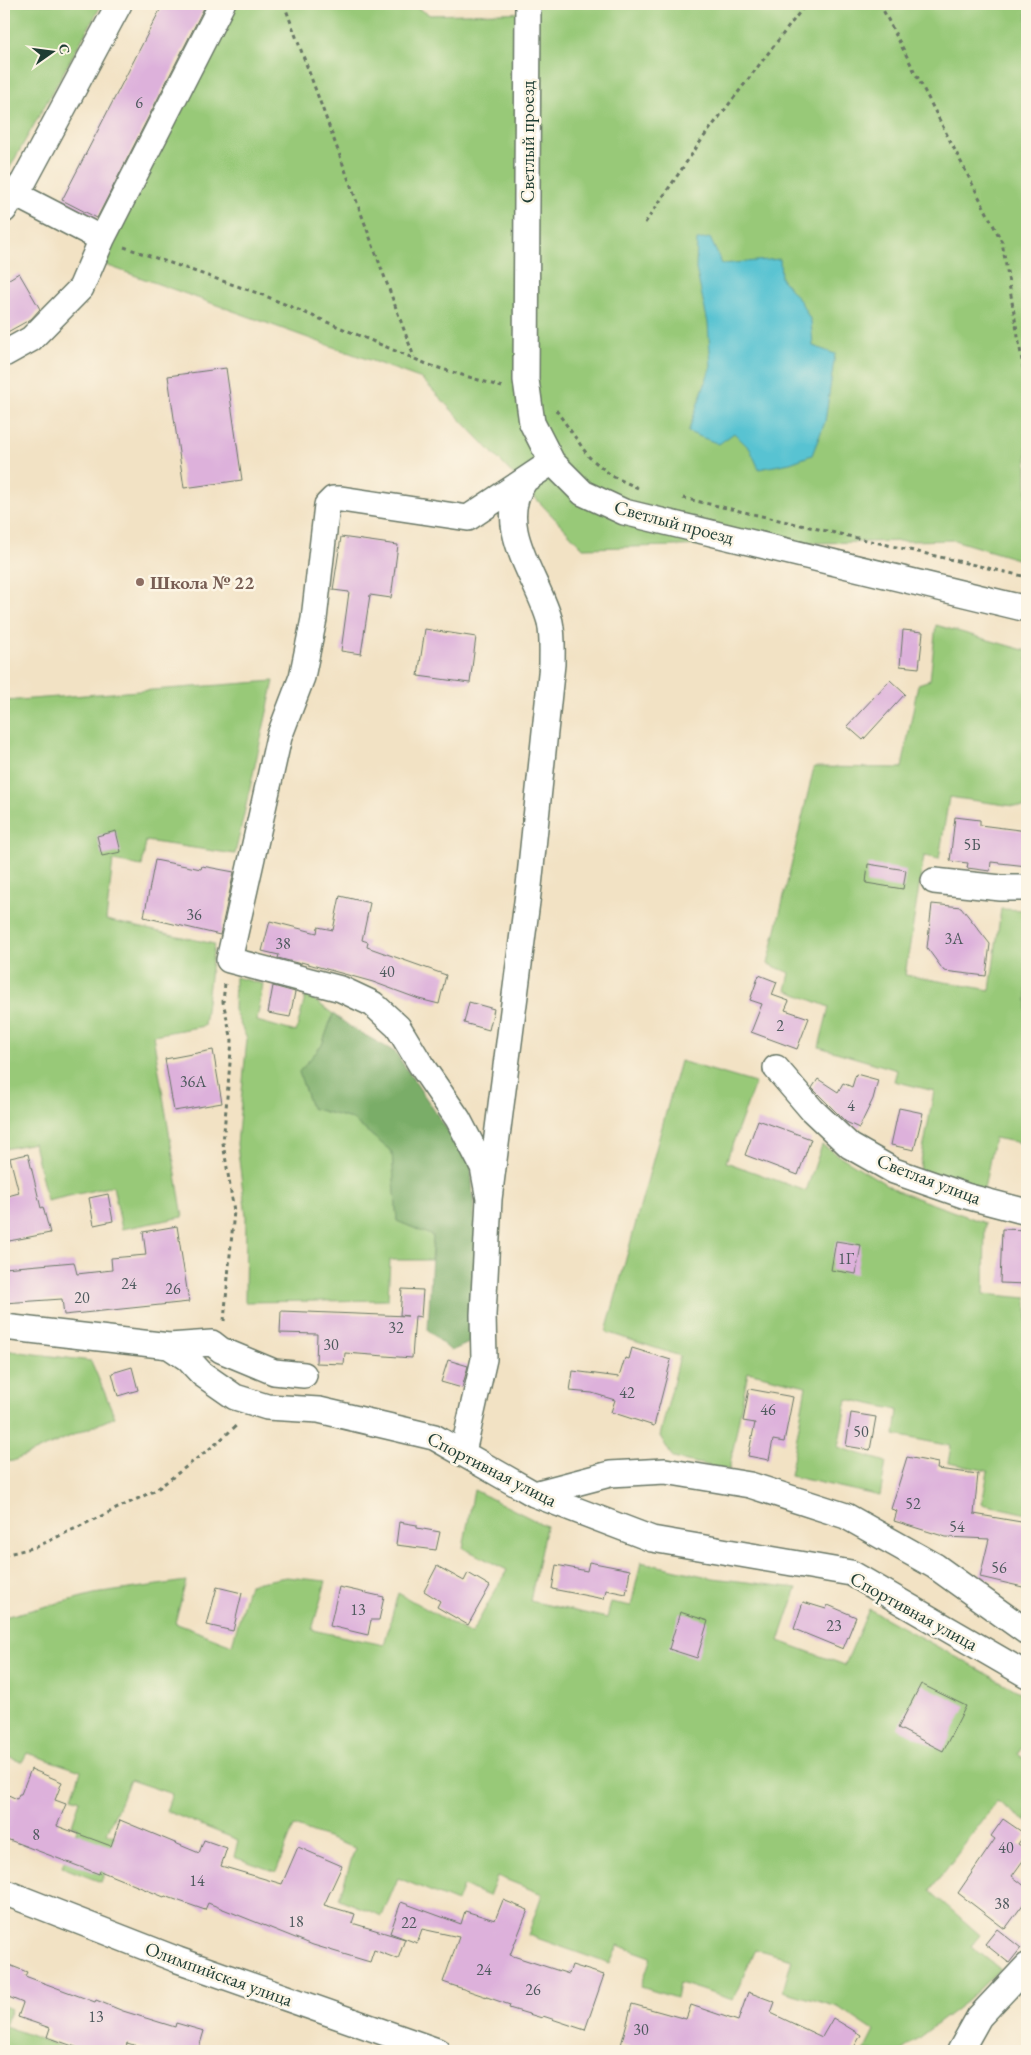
<svg xmlns="http://www.w3.org/2000/svg" width="1031" height="2055" viewBox="0 0 1031 2055" font-family="'EB Garamond',serif">
  <style>
    .green { fill: #98c978; stroke: #5c8356 }
    .forest { fill: #7aad68; stroke: #4c754e }
    .water { fill: #58c3d2; stroke: #3c8083 }
    .building { fill: #ddb1db }
    .lines { fill: none; stroke-linecap: round; stroke-linejoin: round }
    .minor-casing { stroke: #697766; stroke-width: 28 }
    .path { stroke: #697766; stroke-width: 3; stroke-dasharray: 4 4; stroke-linecap: butt }
    .minor { stroke: #fff; stroke-width: 25 }
    .education-dot { fill: #8d6e63; stroke: #fcf5e5; stroke-width: 2 }
    .labels { text-anchor: middle; dominant-baseline: central; stroke-width: 5; stroke-linejoin: round; paint-order: stroke }
    .number-label { font-size: 16px; fill: #4e5a5e }
    .street-label { font-size: 19px; fill: #1f3d34; stroke: #fcf5e5 }
    .education-label { font-size: 19px; font-weight: bold; fill: #785e54; stroke: #fcf5e5; text-anchor: start }
  </style>
  <rect width="100%" height="100%" fill="#fcf5e5"/>
  <filter id="ink" filterUnits="userSpaceOnUse"><feTurbulence type="fractalNoise" baseFrequency=".02" numOctaves="2"/><feDisplacementMap in="SourceGraphic" scale="10" xChannelSelector="R" yChannelSelector="G"/><feConvolveMatrix kernelMatrix="1 2 1 2 8 2 1 2 1" color-interpolation-filters="sRGB"/></filter>
  <filter id="wash" filterUnits="userSpaceOnUse"><feTurbulence type="fractalNoise" baseFrequency=".0096" numOctaves="4" result="noise"/><feDisplacementMap in="SourceGraphic" scale="20" xChannelSelector="R" yChannelSelector="G"/><feGaussianBlur stdDeviation="1.12" result="paint"/><feColorMatrix in="noise" values="0 0 0 0 0 0 0 0 0 0 0 0 0 0 0 0 0 1.4 0 .05"/><feComposite in="paint" operator="in"/></filter>
  <g filter="url(#wash)">
    <rect width="100%" height="100%" fill="#f2e2c4"/>
    <!-- green -->
    <path class="green" d="M 4,4 L 102,4 L 4,178 Z
      M 233,4 L 410,4 L 430,15 L 536,12 L 536,4 L 1027,4 L 1027,562 L 954,540 L 583,548 L 422,379 L 103,264 Z
      M 936,625 L 1027,651 L 1027,808 L 949,797 L 939,859 L 924,856 L 905,975 L 990,990 L 1001,909 L 1027,910 L 1027,1144 L 994,1138 L 984,1189 L 919,1172 L 934,1091 L 894,1081 L 897,1070 L 819,1047 L 829,1007 L 786,990 L 790,973 L 768,964 L 814,767 L 902,768 L 918,684 L 930,680 Z
      M 274,681 L 235,854 L 146,841 L 142,866 L 113,861 L 106,920 L 214,944 L 204,1026 L 153,1035 L 183,1217 L 122,1229 L 113,1186 L 47,1201 L 34,1143 L 4,1149 L 4,701 Z
      M 235,977 L 263,984 L 257,1021 L 296,1032 L 306,994 L 333,1014 L 322,1045 L 299,1072 L 311,1108 L 352,1119 L 392,1152 L 397,1221 L 433,1236 L 431,1260 L 390,1260 L 388,1300 L 245,1302 L 246,1216 L 237,1144 L 247,1039 L 234,1010 Z
      M 680,1061 L 755,1083 L 726,1162 L 806,1191 L 822,1145 L 897,1191 L 985,1223 L 984,1294 L 1027,1298 L 1027,1514 L 982,1504 L 988,1471 L 948,1463 L 951,1446 L 895,1435 L 898,1410 L 847,1399 L 838,1447 L 886,1462 L 880,1496 L 790,1476 L 806,1386 L 748,1372 L 729,1470 L 673,1458 L 660,1436 L 680,1356 L 606,1332 Z
      M 4,1350 L 91,1361 L 115,1417 L 13,1461 L 4,1462 Z
      M 474,1490 L 546,1526 L 530,1601 L 607,1618 L 611,1602 L 631,1606 L 641,1562 L 713,1578 L 797,1588 L 779,1641 L 845,1665 L 869,1609 L 1027,1696 L 1027,1738 L 1018,1754 L 1027,1761 L 1027,1822 L 997,1801 L 930,1891 L 980,1935 L 971,1946 L 1000,1969 L 967,2001 L 901,2051 L 864,2051 L 874,2031 L 838,2007 L 783,1991 L 792,1959 L 755,1949 L 733,2000 L 679,1983 L 676,1998 L 641,1987 L 651,1957 L 618,1945 L 610,1964 L 528,1935 L 542,1894 L 497,1876 L 489,1896 L 463,1886 L 457,1902 L 398,1878 L 382,1916 L 339,1899 L 355,1848 L 294,1826 L 276,1872 L 234,1857 L 238,1840 L 166,1811 L 172,1794 L 130,1780 L 107,1833 L 119,1838 L 101,1882 L 62,1867 L 78,1827 L 72,1825 L 80,1800 L 72,1797 L 81,1771 L 27,1753 L 22,1762 L 4,1756 L 4,1617 L 94,1594 L 186,1581 L 175,1623 L 232,1645 L 249,1584 L 286,1577 L 326,1581 L 312,1630 L 384,1645 L 398,1593 L 471,1634 L 507,1570 L 463,1548 Z
      M 4,2006 L 11,2009 L 5,2026 L 73,2051 L 4,2051 Z"/>
    <!-- forest -->
    <path class="forest" d="M 333,1014 L 352,1028 L 395,1052 L 471,1165 L 476,1243 L 471,1342 L 451,1351 L 428,1330 L 433,1236 L 397,1221 L 392,1152 L 352,1119 L 311,1108 L 299,1072 L 322,1045 Z"/>
    <!-- water -->
    <path class="water" d="M 710,238 L 722,264 L 780,259 L 781,278 L 801,302 L 811,321 L 813,346 L 835,354 L 825,422 L 812,455 L 790,463 L 759,469 L 750,449 L 734,433 L 719,444 L 688,432 L 711,366 L 708,323 L 696,269 L 697,240 Z"/>
    <g id="blocks">
      <!-- building -->
      <path class="building" d="M 163,4 L 206,4 L 97,218 L 62,200 Z
        M 19,273 L 40,309 L 31,319 L 4,334 L 4,282 Z
        M 226,368 L 242,480 L 184,488 L 168,376 Z
        M 341,537 L 398,545 L 391,598 L 370,595 L 361,654 L 341,651 L 349,592 L 333,590 Z
        M 425,629 L 476,637 L 470,683 L 418,676 Z
        M 903,630 L 923,632 L 919,668 L 900,666 Z
        M 890,680 L 905,694 L 863,740 L 847,726 Z
        M 955,817 L 980,820 L 980,825 L 1027,831 L 1027,866 L 991,862 L 990,871 L 967,868 L 968,863 L 950,861 Z
        M 116,831 L 121,852 L 102,856 L 97,836 Z
        M 155,860 L 201,869 L 202,866 L 234,872 L 220,935 L 144,917 Z
        M 868,864 L 906,870 L 903,889 L 866,883 Z
        M 340,896 L 370,903 L 362,940 L 368,942 L 367,947 L 446,975 L 439,1004 L 419,999 L 373,982 L 301,962 L 301,964 L 278,958 L 279,955 L 262,951 L 270,921 L 317,933 L 318,927 L 333,930 Z
        M 932,904 L 961,907 L 990,944 L 986,976 L 944,971 L 927,948 Z
        M 759,975 L 777,982 L 772,995 L 789,1001 L 785,1010 L 809,1018 L 797,1049 L 751,1032 L 762,1004 L 750,1000 Z
        M 273,986 L 295,992 L 290,1017 L 268,1013 Z
        M 469,1002 L 494,1009 L 489,1030 L 464,1023 Z
        M 213,1050 L 222,1103 L 174,1111 L 165,1059 Z
        M 856,1074 L 878,1080 L 873,1099 L 859,1128 L 846,1122 L 812,1088 L 818,1079 L 838,1092 L 843,1083 L 852,1087 Z
        M 899,1108 L 923,1113 L 914,1150 L 891,1145 Z
        M 758,1120 L 811,1139 L 798,1175 L 745,1155 Z
        M 28,1154 L 41,1208 L 43,1207 L 50,1233 L 4,1242 L 4,1197 L 19,1193 L 10,1158 Z
        M 108,1194 L 113,1221 L 94,1225 L 89,1198 Z
        M 177,1226 L 189,1302 L 64,1315 L 62,1299 L 4,1303 L 4,1268 L 74,1262 L 77,1274 L 112,1270 L 111,1258 L 146,1255 L 143,1232 Z
        M 1002,1229 L 1027,1230 L 1027,1284 L 1000,1283 Z
        M 836,1241 L 861,1245 L 856,1274 L 831,1270 Z
        M 402,1289 L 423,1290 L 421,1317 L 415,1316 L 412,1358 L 345,1353 L 344,1364 L 316,1363 L 317,1334 L 280,1333 L 281,1311 L 408,1316 L 400,1315 Z
        M 632,1348 L 671,1360 L 654,1426 L 611,1412 L 615,1400 L 592,1393 L 570,1391 L 573,1371 L 619,1377 L 625,1358 L 629,1359 Z
        M 448,1360 L 468,1366 L 462,1388 L 441,1382 Z
        M 132,1367 L 138,1390 L 118,1396 L 112,1373 Z
        M 749,1389 L 793,1397 L 784,1442 L 773,1440 L 769,1460 L 748,1456 L 755,1423 L 743,1421 Z
        M 851,1413 L 876,1417 L 870,1450 L 846,1446 Z
        M 907,1457 L 938,1463 L 937,1469 L 978,1474 L 974,1514 L 1027,1523 L 1027,1588 L 980,1577 L 989,1539 L 946,1537 L 894,1521 L 897,1511 L 891,1509 Z
        M 399,1522 L 417,1525 L 417,1528 L 440,1532 L 436,1550 L 396,1545 Z
        M 589,1562 L 630,1570 L 626,1594 L 606,1590 L 604,1599 L 552,1589 L 556,1565 L 587,1571 Z
        M 437,1566 L 464,1581 L 468,1573 L 490,1586 L 468,1625 L 437,1607 L 440,1601 L 424,1591 Z
        M 217,1587 L 242,1593 L 233,1631 L 207,1625 Z
        M 339,1587 L 384,1597 L 379,1620 L 371,1620 L 368,1635 L 330,1626 Z
        M 803,1602 L 826,1609 L 828,1605 L 856,1617 L 843,1649 L 794,1629 Z
        M 680,1612 L 708,1621 L 697,1658 L 669,1649 Z
        M 921,1684 L 966,1706 L 943,1751 L 898,1728 Z
        M 31,1769 L 62,1782 L 55,1800 L 66,1804 L 57,1826 L 111,1846 L 120,1820 L 199,1853 L 204,1840 L 227,1848 L 221,1866 L 282,1884 L 298,1847 L 342,1866 L 324,1905 L 355,1914 L 352,1923 L 405,1939 L 398,1959 L 374,1950 L 370,1962 L 313,1945 L 208,1903 L 205,1910 L 165,1896 L 164,1897 L 100,1871 L 99,1874 L 4,1838 L 4,1793 L 17,1799 L 19,1794 L 21,1794 Z
        M 1003,1819 L 1025,1834 L 1018,1844 L 1027,1850 L 1027,1855 L 1012,1876 L 1027,1888 L 1027,1899 L 1005,1929 L 958,1893 L 995,1839 L 991,1836 Z
        M 503,1900 L 528,1910 L 510,1955 L 569,1974 L 572,1965 L 604,1975 L 585,2030 L 543,2016 L 542,2018 L 509,2008 L 510,2005 L 443,1982 L 459,1937 L 422,1929 L 417,1943 L 390,1933 L 401,1902 L 461,1924 L 465,1911 L 495,1920 Z
        M 997,1929 L 1021,1948 L 1009,1963 L 985,1944 Z
        M 4,1963 L 27,1972 L 25,1976 L 95,2002 L 96,2000 L 123,2011 L 175,2027 L 176,2023 L 204,2031 L 198,2051 L 154,2051 L 127,2043 L 125,2051 L 87,2051 L 47,2037 L 50,2028 L 18,2017 L 23,2003 L 6,1996 L 9,1988 L 4,1986 Z
        M 748,1992 L 775,2002 L 771,2013 L 822,2037 L 833,2018 L 861,2035 L 852,2051 L 644,2051 L 621,2045 L 632,2004 L 686,2019 L 691,2005 L 738,2021 Z"/>
    </g>
  </g>
  <g filter="url(#ink)">
    <use href="#blocks" fill-opacity="0" stroke="#697766" stroke-width="1"/>
    <g class="lines">
      <defs>
        <path id="minor" d="M 528,4 L 526,380 L 532,423 L 552,462 L 583,493 L 624,512 L 1027,609
          M 15,194 L 102,239
          M 4,210 L 24,181 L 119,4
          M 4,354 L 31,339 L 81,288 L 102,239 L 222,4
          M 934,881 L 1001,888 L 1027,888
          M 776,1068 L 812,1110 L 850,1146 L 894,1171 L 966,1196 L 1027,1212
          M 489,1199 L 483,1167 L 458,1119 L 421,1065 L 398,1027 L 373,1004 L 341,989 L 229,960 L 279,737 L 302,677 L 314,619 L 327,505 L 333,499 L 341,499 L 468,518 L 552,462
          M 4,1327 L 169,1346 L 187,1358 L 202,1374 L 235,1397 L 267,1407 L 319,1410 L 434,1437 L 534,1494 L 652,1539 L 851,1573 L 1027,1675
          M 169,1346 L 212,1343 L 221,1350 L 274,1372 L 304,1375
          M 463,1452 L 484,1359 L 483,1315 L 489,1199 L 529,886 L 552,664 C 552,650 553,636 550,622 C 539,579 493,526 524,482
          M 534,1494 L 610,1474 L 665,1471 L 750,1485 L 846,1516 L 935,1566 L 1027,1632
          M 4,1892 L 178,1960 L 437,2051
          M 960,2051 L 979,2017 L 1027,1966"/>
      </defs>
      <!-- minor casing -->
      <use href="#minor" class="minor-casing"/>
      <!-- path -->
      <path class="path" d="M 284,4 L 414,357
        M 880,4 L 1002,242 L 1027,390
        M 645,223 L 703,138 L 806,4
        M 124,247 L 263,295 L 429,365 L 502,387
        M 556,410 L 589,457 L 612,476 L 638,488
        M 683,498 L 1027,577
        M 224,1321 L 234,1211 L 223,1143 L 232,1040 L 223,1002 L 225,983
        M 4,1555 L 36,1547 L 156,1490 L 217,1443 L 238,1424"/>
      <!-- minor -->
      <use href="#minor" class="minor"/>
    </g>
  </g>
  <!-- markers -->
  <circle class="education-dot" cx="140" cy="582" r="5"/>
  <g class="labels">
    <!-- number labels -->
    <g class="number-label">
      <text x="139" y="102">6</text>
      <text x="972" y="844">5Б</text>
      <text x="194" y="914">36</text>
      <text x="954" y="938">3А</text>
      <text x="283" y="943">38</text>
      <text x="387" y="971">40</text>
      <text x="780" y="1025">2</text>
      <text x="193" y="1081">36А</text>
      <text x="851" y="1105">4</text>
      <text x="846" y="1258">1Г</text>
      <text x="129" y="1283">24</text>
      <text x="173" y="1288">26</text>
      <text x="82" y="1297">20</text>
      <text x="396" y="1327">32</text>
      <text x="331" y="1344">30</text>
      <text x="627" y="1392">42</text>
      <text x="768" y="1409">46</text>
      <text x="861" y="1431">50</text>
      <text x="913" y="1503">52</text>
      <text x="957" y="1526">54</text>
      <text x="999" y="1567">56</text>
      <text x="358" y="1609">13</text>
      <text x="834" y="1625">23</text>
      <text x="36" y="1834">8</text>
      <text x="1006" y="1847">40</text>
      <text x="197" y="1880">14</text>
      <text x="1002" y="1903">38</text>
      <text x="296" y="1921">18</text>
      <text x="409" y="1922">22</text>
      <text x="484" y="1969">24</text>
      <text x="533" y="1989">26</text>
      <text x="96" y="2016">13</text>
      <text x="641" y="2029">30</text>
    </g>
    <!-- street labels -->
    <g class="street-label">
      <text transform="translate(527 142) rotate(-90)">Светлый проезд</text>
      <text transform="translate(674 522) rotate(15)">Светлый проезд</text>
      <text transform="translate(929 1179) rotate(21)">Светлая улица</text>
      <text transform="translate(492 1469) rotate(27)">Спортивная улица</text>
      <text transform="translate(914 1611) rotate(29)">Спортивная улица</text>
      <text transform="translate(219 1974) rotate(20)">Олимпийская улица</text>
    </g>
    <!-- education labels -->
    <g class="education-label">
      <text x="150" y="582">Школа № 22</text>
    </g>
  </g>
  <!-- margin -->
  <rect width="1031" height="2055" fill="none" stroke="#fcf5e5" stroke-width="20"/>
  <!-- north arrow -->
  <g transform="translate(52 52) rotate(76)" stroke="#fcf5e5" stroke-width="4" paint-order="stroke">
  <path d="M0-4L9 19L0 12L-9 19Z" fill="#1f3d34"/>
  <text y="-8" font-size="14" font-weight="bold" text-anchor="middle" fill="#1f3d34">С</text>
  </g>
</svg>
